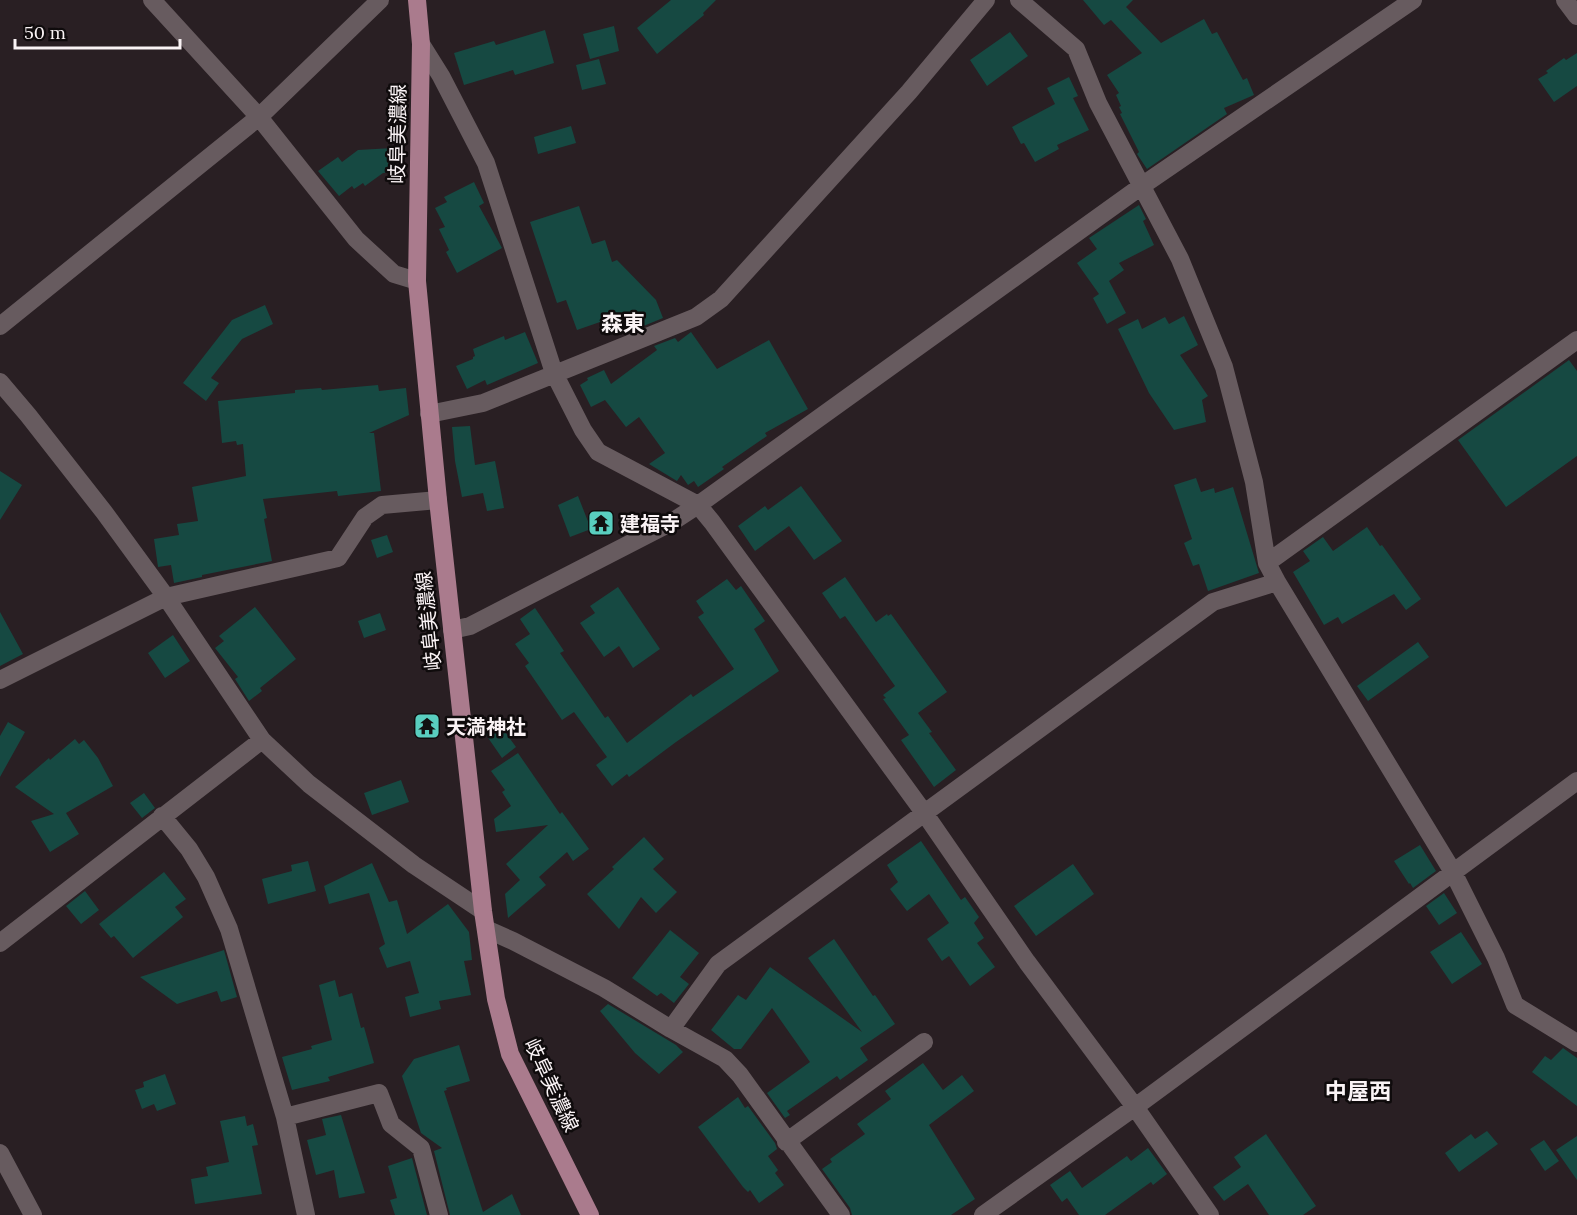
<svg xmlns="http://www.w3.org/2000/svg" width="1577" height="1215" viewBox="0 0 1577 1215" font-family="Lora,'Noto Sans JP',serif">
  <style>
    .building { fill: #164942 }
    .lines { fill: none; stroke-linecap: round; stroke-linejoin: round }
    .minor { stroke: #675b5f; stroke-width: 18 }
    .primary { stroke: #aa7b8d; stroke-width: 18 }
    .labels { text-anchor: middle; dominant-baseline: central; stroke-width: 5; stroke-linejoin: round; paint-order: stroke }
    .street-label { font-size: 20px; fill: #faf3f5; stroke: #0f0b0c }
    .poi-label { font-size: 20px; font-weight: bold; fill: #faf3f5; stroke: #0f0b0c; text-anchor: start }
    .quarter-label { font-size: 22px; font-weight: bold; fill: #faf3f5; stroke: #0f0b0c }
  </style>
  <rect width="100%" height="100%" fill="#291f23"/>
  <!-- building -->
  <path class="building" d="M 671,0 L 716,0 L 703,13 L 704,15 L 657,54 L 637,28 Z
    M 1083,0 L 1133,0 L 1126,7 L 1161,43 L 1204,19 L 1212,34 L 1217,32 L 1243,80 L 1247,78 L 1254,95 L 1224,108 L 1227,114 L 1147,169 L 1137,154 L 1139,152 L 1120,114 L 1122,113 L 1119,107 L 1121,106 L 1116,95 L 1119,93 L 1107,75 L 1142,53 L 1111,20 L 1104,25 Z
    M 614,26 L 619,51 L 590,59 L 583,34 Z
    M 545,30 L 554,63 L 515,75 L 513,70 L 464,85 L 454,53 L 494,41 L 496,45 Z
    M 1010,32 L 1028,56 L 987,86 L 970,60 Z
    M 1577,53 L 1577,86 L 1554,102 L 1538,79 L 1548,73 L 1546,71 L 1564,58 L 1566,60 Z
    M 599,59 L 606,84 L 582,90 L 576,65 Z
    M 1069,77 L 1078,96 L 1073,98 L 1089,130 L 1057,145 L 1059,149 L 1035,162 L 1024,143 L 1021,144 L 1012,127 L 1055,104 L 1047,88 Z
    M 571,126 L 576,143 L 538,154 L 534,137 Z
    M 393,148 L 395,172 L 383,173 L 365,186 L 363,183 L 354,189 L 352,186 L 339,196 L 318,171 L 338,157 L 342,162 L 358,150 Z
    M 474,182 L 484,203 L 479,206 L 502,248 L 457,273 L 446,252 L 449,250 L 439,229 L 445,227 L 435,208 L 447,202 L 444,197 Z
    M 1139,205 L 1146,219 L 1143,221 L 1154,245 L 1119,263 L 1124,270 L 1109,281 L 1126,313 L 1107,324 L 1093,298 L 1099,294 L 1077,263 L 1097,249 L 1089,238 Z
    M 579,206 L 592,244 L 605,240 L 612,262 L 617,260 L 656,300 L 663,318 L 641,327 L 637,322 L 627,326 L 623,314 L 577,330 L 566,300 L 557,303 L 530,222 Z
    M 265,305 L 273,324 L 242,339 L 211,378 L 219,383 L 206,401 L 183,383 L 232,320 Z
    M 1184,316 L 1198,345 L 1180,355 L 1208,396 L 1202,400 L 1206,422 L 1174,430 L 1149,393 L 1118,329 L 1138,319 L 1142,329 L 1165,317 L 1169,324 Z
    M 525,332 L 538,363 L 487,385 L 485,380 L 467,389 L 456,366 L 473,359 L 473,357 L 475,356 L 473,349 L 504,336 L 505,340 Z
    M 691,332 L 717,369 L 769,340 L 808,409 L 765,433 L 767,436 L 722,467 L 724,469 L 698,487 L 694,481 L 688,485 L 681,475 L 677,481 L 649,464 L 665,453 L 639,417 L 626,427 L 605,400 L 591,407 L 580,385 L 588,380 L 587,378 L 604,370 L 611,384 L 657,350 L 654,346 L 675,338 L 678,342 Z
    M 1569,360 L 1577,371 L 1577,456 L 1506,507 L 1458,440 Z
    M 378,385 L 379,391 L 406,388 L 409,415 L 369,433 L 374,433 L 381,491 L 338,496 L 337,491 L 263,499 L 267,518 L 264,519 L 272,561 L 202,575 L 202,577 L 174,583 L 171,565 L 158,567 L 154,539 L 179,535 L 177,524 L 198,521 L 192,487 L 246,476 L 243,444 L 237,445 L 236,441 L 222,443 L 218,401 L 295,393 L 295,390 L 321,388 L 322,390 Z
    M 470,426 L 475,465 L 495,461 L 504,508 L 487,511 L 483,493 L 462,497 L 455,461 L 452,427 Z
    M 0,471 L 22,485 L 0,520 Z
    M 1196,478 L 1201,492 L 1214,488 L 1215,493 L 1233,487 L 1259,573 L 1208,591 L 1199,564 L 1193,566 L 1184,543 L 1192,539 L 1174,485 Z
    M 801,486 L 842,541 L 814,560 L 789,526 L 755,551 L 738,526 L 765,506 L 768,510 Z
    M 578,496 L 591,529 L 570,537 L 558,505 Z
    M 1367,527 L 1380,546 L 1382,545 L 1421,599 L 1406,610 L 1394,594 L 1342,624 L 1338,617 L 1324,625 L 1293,572 L 1310,561 L 1303,551 L 1323,537 L 1333,551 Z
    M 387,535 L 393,552 L 377,558 L 371,540 Z
    M 845,577 L 876,622 L 887,614 L 888,616 L 891,614 L 947,692 L 918,713 L 932,732 L 929,733 L 956,770 L 934,787 L 901,740 L 909,735 L 883,699 L 886,698 L 883,695 L 895,686 L 845,616 L 840,619 L 822,593 Z
    M 727,579 L 736,590 L 741,586 L 765,621 L 754,629 L 779,671 L 676,742 L 629,777 L 627,774 L 612,786 L 596,765 L 607,757 L 574,712 L 562,720 L 525,666 L 529,663 L 515,644 L 530,634 L 520,619 L 535,608 L 564,651 L 560,653 L 605,718 L 608,716 L 627,743 L 691,694 L 693,697 L 734,669 L 698,617 L 704,613 L 696,601 Z
    M 618,587 L 660,649 L 633,668 L 619,646 L 604,657 L 580,623 L 595,613 L 590,606 Z
    M 255,607 L 296,659 L 260,688 L 262,691 L 249,701 L 235,679 L 238,677 L 215,648 L 224,641 L 219,636 Z
    M 0,612 L 23,654 L 0,666 Z
    M 380,613 L 386,630 L 364,638 L 358,621 Z
    M 173,635 L 190,661 L 165,678 L 148,653 Z
    M 1418,642 L 1429,657 L 1368,701 L 1357,686 Z
    M 8,722 L 25,732 L 0,777 L 0,736 Z
    M 498,722 L 516,747 L 502,758 L 484,732 Z
    M 75,739 L 79,744 L 84,740 L 98,758 L 113,786 L 66,813 L 79,834 L 50,852 L 31,821 L 54,814 L 15,787 L 49,758 L 50,760 Z
    M 518,753 L 560,814 L 562,812 L 589,849 L 573,861 L 567,852 L 539,877 L 546,885 L 508,918 L 505,894 L 520,880 L 506,864 L 548,825 L 496,832 L 494,819 L 511,806 L 502,792 L 505,790 L 491,771 Z
    M 401,780 L 409,802 L 372,815 L 364,793 Z
    M 144,793 L 155,808 L 142,818 L 130,803 Z
    M 644,837 L 664,859 L 653,869 L 677,892 L 656,913 L 641,897 L 619,929 L 587,894 L 614,869 L 612,867 Z
    M 921,841 L 961,900 L 965,897 L 979,917 L 974,923 L 984,938 L 977,943 L 995,967 L 970,986 L 949,956 L 942,961 L 927,939 L 949,923 L 929,894 L 907,911 L 890,889 L 898,882 L 887,865 Z
    M 1420,845 L 1436,871 L 1413,888 L 1410,883 L 1409,884 L 1394,861 Z
    M 308,861 L 316,891 L 268,904 L 262,879 L 292,871 L 291,865 Z
    M 372,863 L 389,902 L 397,900 L 407,934 L 448,904 L 469,932 L 472,960 L 464,961 L 471,995 L 439,1001 L 441,1009 L 410,1017 L 405,997 L 419,993 L 410,961 L 387,968 L 379,948 L 385,944 L 369,893 L 329,904 L 324,886 Z
    M 1073,864 L 1094,894 L 1036,936 L 1014,906 Z
    M 164,872 L 186,899 L 175,907 L 183,917 L 133,958 L 114,936 L 111,938 L 99,924 Z
    M 85,891 L 99,910 L 81,924 L 66,906 Z
    M 1444,893 L 1457,913 L 1439,925 L 1426,906 Z
    M 670,930 L 699,953 L 680,977 L 689,984 L 674,1003 L 661,993 L 657,996 L 632,978 Z
    M 1461,932 L 1482,964 L 1452,984 L 1430,952 Z
    M 834,939 L 873,996 L 875,995 L 895,1024 L 860,1048 L 868,1060 L 840,1080 L 837,1076 L 787,1111 L 790,1115 L 785,1118 L 767,1093 L 810,1062 L 772,1008 L 741,1049 L 734,1049 L 711,1030 L 738,995 L 746,1000 L 770,967 L 862,1032 L 808,958 Z
    M 224,950 L 237,997 L 221,1002 L 217,991 L 177,1004 L 140,977 Z
    M 335,980 L 339,997 L 352,993 L 361,1028 L 364,1027 L 374,1063 L 328,1077 L 330,1081 L 292,1090 L 282,1057 L 312,1049 L 311,1046 L 332,1040 L 319,985 Z
    M 608,1004 L 676,1045 L 683,1052 L 659,1074 L 635,1053 L 600,1011 Z
    M 459,1045 L 470,1081 L 446,1088 L 447,1090 L 444,1091 L 483,1212 L 512,1194 L 521,1215 L 450,1215 L 434,1151 L 442,1148 L 421,1133 L 402,1076 L 414,1059 Z
    M 1563,1048 L 1577,1058 L 1577,1106 L 1532,1072 L 1545,1056 L 1551,1060 Z
    M 923,1063 L 943,1090 L 962,1075 L 974,1091 L 929,1125 L 975,1199 L 951,1215 L 852,1215 L 850,1208 L 822,1169 L 832,1162 L 830,1159 L 865,1134 L 857,1124 L 891,1099 L 885,1091 Z
    M 165,1074 L 176,1104 L 157,1111 L 154,1104 L 142,1109 L 135,1090 L 144,1087 L 143,1082 Z
    M 738,1097 L 745,1108 L 748,1106 L 775,1143 L 777,1149 L 768,1156 L 778,1170 L 775,1173 L 784,1185 L 759,1203 L 750,1190 L 748,1192 L 743,1187 L 698,1127 Z
    M 341,1115 L 365,1193 L 339,1198 L 334,1170 L 316,1175 L 307,1140 L 326,1135 L 322,1119 Z
    M 245,1116 L 247,1126 L 253,1124 L 258,1145 L 252,1146 L 262,1194 L 195,1204 L 191,1179 L 208,1176 L 206,1167 L 229,1162 L 220,1121 Z
    M 1487,1131 L 1498,1144 L 1459,1172 L 1445,1153 L 1471,1134 L 1475,1139 Z
    M 1266,1134 L 1316,1206 L 1303,1215 L 1269,1215 L 1248,1184 L 1224,1201 L 1213,1187 L 1241,1167 L 1234,1157 Z
    M 1577,1136 L 1577,1180 L 1556,1150 Z
    M 1544,1140 L 1559,1161 L 1545,1171 L 1530,1149 Z
    M 1148,1148 L 1167,1174 L 1153,1185 L 1151,1182 L 1105,1215 L 1079,1215 L 1067,1198 L 1062,1202 L 1050,1185 L 1070,1171 L 1082,1188 L 1127,1156 L 1131,1161 Z
    M 412,1158 L 427,1215 L 395,1215 L 390,1200 L 397,1198 L 388,1166 Z"/>
  <g class="lines">
    <!-- minor -->
    <path class="minor" d="M 152,0 L 259,117 L 356,239 L 394,274 L 417,281
      M 1019,0 L 1076,49 L 1098,103 L 1180,259 L 1224,367 L 1254,482 L 1267,563 L 1277,582 L 1453,872 L 1496,958 L 1515,1005 L 1577,1043
      M 1565,0 L 1577,16
      M 421,44 L 441,76 L 486,163 L 554,373 L 583,430 L 598,452 L 698,505 L 712,522 L 925,814 L 1027,962 L 1135,1107 L 1210,1215
      M 0,326 L 259,117 L 380,0
      M 0,382 L 28,415 L 104,512 L 166,597 L 262,740 L 309,784 L 414,865 L 483,911
      M 429,414 L 483,403 L 696,317 L 721,299 L 909,92 L 986,0
      M 1267,563 L 1577,340
      M 452,630 L 470,626 L 672,522 L 698,505 L 1143,185 L 1413,0
      M 0,680 L 166,597 L 338,558 L 365,517 L 382,505 L 438,500
      M 162,816 L 189,849 L 206,877 L 229,929 L 285,1117 L 306,1215
      M 486,929 L 513,941 L 604,988 L 671,1029 L 725,1059 L 740,1075 L 841,1215
      M 0,943 L 262,740
      M 671,1029 L 718,964 L 1213,602 L 1277,582
      M 285,1117 L 379,1093 L 391,1124 L 421,1148 L 439,1215
      M 786,1142 L 924,1042
      M 0,1153 L 33,1215
      M 983,1215 L 1135,1107 L 1577,781"/>
    <!-- primary -->
    <path class="primary" d="M 417,0 L 421,44 L 417,281 L 438,500 L 483,911 L 496,999 L 510,1054 L 590,1215"/>
  </g>
  <!-- icons -->
  <defs>
    <symbol id="temple-square" viewBox="-11 -11 22 22"><rect x="-9" y="-9" width="18" height="18" rx="4" fill="#59cebf" stroke="#0f0b0c"/><path d="M0-6L5-2H3V0L6.5 2.5H4V6H1.5V3h-3V6H-4V2.5H-6.5L-3 0V-2H-5Z" fill="#111"/></symbol>
  </defs>
  <g fill-rule="evenodd">
    <use href="#temple-square" x="586" y="508" width="30" height="30"/>
    <use href="#temple-square" x="412" y="711" width="30" height="30"/>
  </g>
  <g class="labels">
    <!-- street labels -->
    <g class="street-label">
      <text transform="translate(397 134) rotate(-89)">岐阜美濃線</text>
      <text transform="translate(428 621) rotate(-96)">岐阜美濃線</text>
      <text transform="translate(552 1085) rotate(65)">岐阜美濃線</text>
    </g>
    <!-- poi labels -->
    <g class="poi-label">
      <text x="620" y="523">建福寺</text>
      <text x="446" y="726">天満神社</text>
    </g>
    <!-- quarter labels -->
    <g class="quarter-label">
      <text x="623" y="323">森東</text>
      <text x="1358" y="1091">中屋西</text>
    </g>
  </g>
  <!-- scale -->
  <path d="M15 39v9h165v-9" fill="none" stroke="#faf3f5" stroke-width="3"/>
  <text x="24" y="39" font-size="18" fill="#faf3f5" stroke="#0f0b0c" stroke-width="4.5" paint-order="stroke">50 m</text>
</svg>
